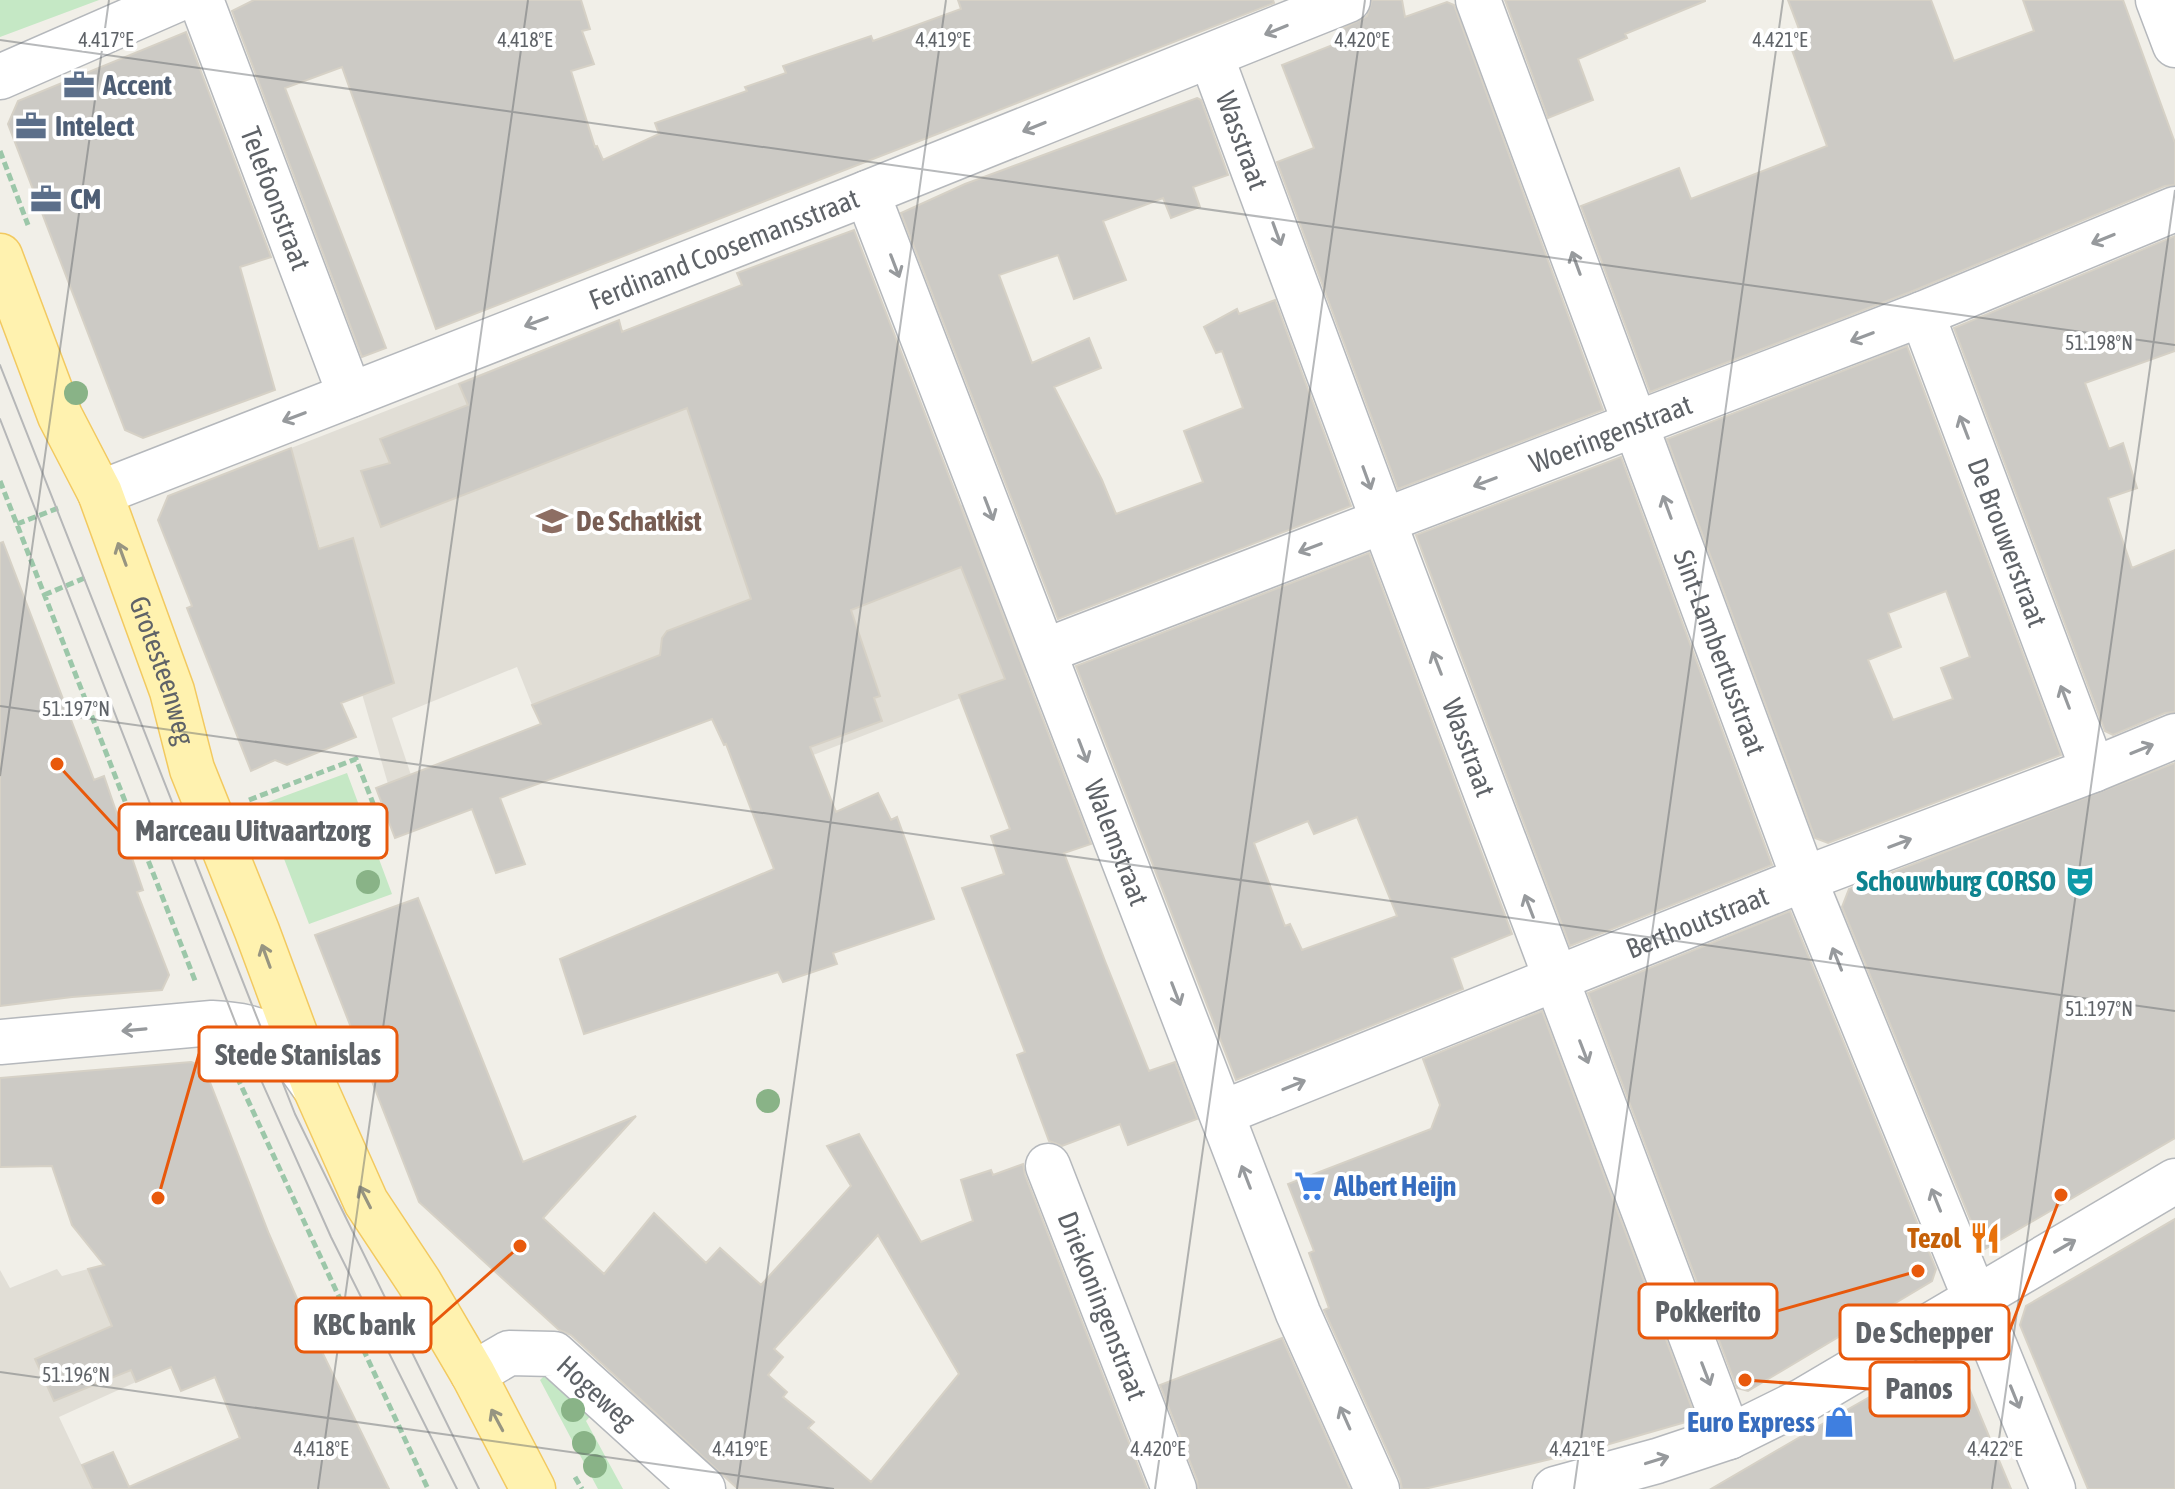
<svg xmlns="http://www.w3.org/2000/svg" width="2175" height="1489" viewBox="0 0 2175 1489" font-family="'Asap Condensed',sans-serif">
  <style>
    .education { fill: #e1ded6 }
    .green { fill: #c5e8c5 }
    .building { fill: #cccac5; stroke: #d6d1c6; stroke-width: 2; fill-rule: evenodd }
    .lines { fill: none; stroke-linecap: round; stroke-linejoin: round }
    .minor-casing { stroke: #b5b8bc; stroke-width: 47 }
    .major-casing { stroke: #f2c960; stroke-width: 47 }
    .path { stroke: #9cc7a9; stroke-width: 5; stroke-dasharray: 8 4; stroke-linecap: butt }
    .minor { stroke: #fff; stroke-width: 44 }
    .major { stroke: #fff2af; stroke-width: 44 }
    .tram { stroke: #b6b7b8; stroke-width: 2 }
    .tree { fill: #89b387 }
    .oneway { stroke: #979a9d }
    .oneway2 { stroke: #979581 }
    .ticks { fill: none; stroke: #5f6368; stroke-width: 2; stroke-opacity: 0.45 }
    .labels { text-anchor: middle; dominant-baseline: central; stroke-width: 8; stroke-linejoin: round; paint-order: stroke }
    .service-label { font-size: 28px; font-weight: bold; fill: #4e5e75; stroke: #fff; text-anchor: start }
    .street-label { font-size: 28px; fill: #5f6368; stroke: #fff }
    .education-label { font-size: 28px; font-weight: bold; fill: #785e54; stroke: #fff; text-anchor: start }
    .culture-label { font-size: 28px; font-weight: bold; fill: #0d838f; stroke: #fff; text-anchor: end }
    .shop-label { font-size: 28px; font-weight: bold; fill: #366cbe; stroke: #fff; text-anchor: start }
    .food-label { font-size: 28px; font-weight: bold; fill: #c56008; stroke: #fff; text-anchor: end }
    .ticks-label { font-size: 20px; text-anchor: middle; fill: #5f6368; stroke: #fff; stroke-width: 8; stroke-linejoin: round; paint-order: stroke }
    .leader { fill: none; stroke: #e8590c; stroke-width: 3 }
    .callout-dot { fill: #e8590c; stroke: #fff; stroke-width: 3 }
    .callout { fill: #fff; stroke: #e8590c; stroke-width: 3 }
    .callout-label { font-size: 30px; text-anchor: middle; font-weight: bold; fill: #5f6368 }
  </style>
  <rect width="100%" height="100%" fill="#f1efe8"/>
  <!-- education -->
  <path class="education" d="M 742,285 L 809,563 L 969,502 L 1033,670 L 790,764 L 732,636 L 532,705 L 517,667 L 392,718 L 411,775 L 388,784 L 291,448 L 619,320 L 623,331 Z
    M 57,1269 L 62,1276 L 88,1269 L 136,1382 L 59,1417 L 93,1489 L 0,1489 L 0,1270 L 10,1288 Z"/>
  <!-- green -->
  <path class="green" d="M 0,0 L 99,0 L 0,37 Z
    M 347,773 L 392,894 L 309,924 L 263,804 Z
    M 553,1367 L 596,1410 L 586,1421 L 623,1489 L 598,1489 L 540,1380 Z"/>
  <!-- building -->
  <path class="building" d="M 254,0 L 581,0 L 590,29 L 582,31 L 594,64 L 571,71 L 595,147 L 597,146 L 603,160 L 659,134 L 655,123 L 747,91 L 745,87 L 786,73 L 783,66 L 871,36 L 873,41 L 961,9 L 958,0 L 1273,0 L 1274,3 L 436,329 L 342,67 L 285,88 L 386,348 L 362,357 L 232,11 Z
    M 1372,0 L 1402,0 L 1405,17 L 1447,2 L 1454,5 L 1603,410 L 1398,489 L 1277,162 L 1314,148 L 1282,65 L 1343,41 L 1340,30 L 1367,16 Z
    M 1505,0 L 1705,0 L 1705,1 L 1625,34 L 1627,38 L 1578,59 L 1593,100 L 1548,118 Z
    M 1788,0 L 1931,0 L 1954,61 L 2034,31 L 2023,0 L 2123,0 L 2175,143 L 2175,185 L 2165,186 L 1913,291 L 1650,392 L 1581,206 L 1679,168 L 1691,199 L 1827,146 L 1792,50 L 1805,45 Z
    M 186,32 L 271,257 L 240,267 L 275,390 L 143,438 L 125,430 L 8,124 L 18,101 Z
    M 1197,98 L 1201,100 L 1228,175 L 1193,187 L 1200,207 L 1171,218 L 1163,198 L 1103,221 L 1126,280 L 1074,299 L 1058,255 L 999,275 L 1012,310 L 1032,363 L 1089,338 L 1101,368 L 1054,387 L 1102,480 L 1116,514 L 1203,482 L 1184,431 L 1243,408 L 1222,351 L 1216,353 L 1204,327 L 1237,309 L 1239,314 L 1275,300 L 1351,506 L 1058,619 L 901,213 L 965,184 Z
    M 854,230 L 1091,844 L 1064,853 L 1105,961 L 1149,1071 L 1175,1062 L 1197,1119 L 1128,1145 L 1120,1124 L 1062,1146 L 1049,1141 L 1017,1055 L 1025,1052 L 962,888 L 1004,874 L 991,836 L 1010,829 L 959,695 L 1005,679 L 961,567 L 851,610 L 880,696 L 874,698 L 882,721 L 810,747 L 836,812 L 878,793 L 891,820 L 897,817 L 934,919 L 833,953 L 837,964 L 783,982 L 778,972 L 584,1034 L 560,959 L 774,869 L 726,744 L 724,745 L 712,719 L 500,798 L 525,864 L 496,873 L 472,809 L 395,838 L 376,788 L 541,724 L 532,705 L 660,655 L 662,638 L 667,631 L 751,599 L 687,408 L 381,527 L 361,471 L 390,463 L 380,439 L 468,405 L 459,384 L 619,320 L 622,332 L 742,285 L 737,273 Z
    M 2175,236 L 2175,351 L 2085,383 L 2109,449 L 2123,443 L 2137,488 L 2108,498 L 2132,568 L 2175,550 L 2175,712 L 2165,713 L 2113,735 L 2105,731 L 1954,328 Z
    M 1907,346 L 2061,755 L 1828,843 L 1815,838 L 1667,439 ZM 1946,591 L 1970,657 L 1941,668 L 1953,699 L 1893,720 L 1868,660 L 1901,647 L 1888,613 Z
    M 291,448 L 319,549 L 353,538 L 394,683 L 341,703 L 356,737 L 287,765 L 275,760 L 251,771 L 187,608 L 192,606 L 158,520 L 168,496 Z
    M 1621,457 L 1772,865 L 1570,946 L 1416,535 Z
    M 3,542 L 94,780 L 104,776 L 143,890 L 137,892 L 169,975 L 162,990 L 72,997 L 0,1006 L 0,543 Z
    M 1369,553 L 1512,934 L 1452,958 L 1463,989 L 1236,1080 L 1076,666 ZM 1357,817 L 1397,916 L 1302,950 L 1290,924 L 1285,926 L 1254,843 L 1308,821 L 1314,834 Z
    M 2175,763 L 2175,1138 L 1985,1249 L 1982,1248 L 1842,907 L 1849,889 Z
    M 418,898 L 523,1162 L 636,1116 L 543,1218 L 604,1274 L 654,1213 L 706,1263 L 720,1248 L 761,1285 L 851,1186 L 827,1146 L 859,1134 L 921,1242 L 973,1221 L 961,1180 L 991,1170 L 993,1175 L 1023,1164 L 1025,1175 L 1147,1489 L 738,1489 L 571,1335 L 559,1330 L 419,1202 L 315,935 ZM 878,1235 L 959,1374 L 871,1482 L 808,1428 L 814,1422 L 783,1397 L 787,1392 L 768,1375 L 783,1357 L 774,1349 Z
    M 1790,911 L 1936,1269 L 1932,1281 L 1748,1391 L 1737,1388 L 1588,993 Z
    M 1542,1011 L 1696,1419 L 1592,1449 L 1464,1480 L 1424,1489 L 1402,1489 L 1400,1479 L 1324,1310 L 1329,1308 L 1309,1253 L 1314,1251 L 1288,1184 L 1431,1129 L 1440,1105 L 1423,1059 Z
    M 191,1062 L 204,1067 L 269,1234 L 305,1317 L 389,1489 L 93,1489 L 82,1465 L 113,1452 L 129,1487 L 240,1438 L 215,1377 L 181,1391 L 171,1367 L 136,1382 L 131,1370 L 54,1401 L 35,1359 L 112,1326 L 88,1269 L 104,1265 L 72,1225 L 52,1166 L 0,1167 L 0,1078 Z
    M 2175,1219 L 2175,1489 L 2088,1489 L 2020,1325 L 2026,1306 Z
    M 1282,1338 L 1350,1489 L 1198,1489 L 1197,1480 L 1160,1385 Z
    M 1953,1350 L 2011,1489 L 1711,1489 L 1836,1416 Z"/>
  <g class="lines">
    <defs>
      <g id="minor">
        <path id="s1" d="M 201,0 L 350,395"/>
        <path id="s2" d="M 1478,0 L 1804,879 L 2053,1489"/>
        <path d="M 2158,0 L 2175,45"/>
        <path id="s3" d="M 1211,56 L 1383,520 L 1729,1437"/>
        <path d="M 0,77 L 176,0"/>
        <path id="s4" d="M 867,193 L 1298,1313 L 1377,1489"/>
        <path id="s5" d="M 1922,314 L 2093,770"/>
        <path id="s6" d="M 100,493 L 852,199 L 1348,0"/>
        <path id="s7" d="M 1045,651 L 1922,314 L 2175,209"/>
        <path d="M 0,1042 L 212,1023 C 269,1026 281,1039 313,1085"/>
        <path id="s8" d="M 1222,1113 L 1804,879 L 2093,770 L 2175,736"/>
        <path id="s9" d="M 1048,1166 L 1174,1489"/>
        <path id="s10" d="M 473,1374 L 509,1353 L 554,1354 L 703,1489"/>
        <path d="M 1555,1489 L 1657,1461 L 1729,1437 L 1804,1400 L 2175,1181"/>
      </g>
      <g id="major">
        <path id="s11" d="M 0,256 L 60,416 L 100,493 L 172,691 L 192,769 L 257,931 L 316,1090 L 366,1202 L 419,1282 L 473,1374 L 533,1489"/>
      </g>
    </defs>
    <!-- minor casing -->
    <use href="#minor" class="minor-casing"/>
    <!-- major casing -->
    <use href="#major" class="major-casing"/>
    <!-- path -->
    <path class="path" d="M 0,151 L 28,225
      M 0,481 L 196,983
      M 17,524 L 61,507
      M 44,595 L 87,577
      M 249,800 L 356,759 L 379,819
      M 232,1066 L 428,1489
      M 575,1477 L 582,1489"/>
    <!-- minor -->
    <use href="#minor" class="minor"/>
    <!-- major -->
    <use href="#major" class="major"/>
    <!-- tram -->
    <path class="tram" d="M 0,365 L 295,1114 L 479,1489
      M 0,419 L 236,1024 L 331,1237 L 457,1489"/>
  </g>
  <!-- trees -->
  <g class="tree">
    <circle cx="76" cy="393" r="12"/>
    <circle cx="368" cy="882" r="12"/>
    <circle cx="768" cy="1101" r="12"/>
    <circle cx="573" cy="1410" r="12"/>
    <circle cx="584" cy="1443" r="12"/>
    <circle cx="595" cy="1466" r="12"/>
  </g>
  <!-- one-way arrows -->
  <defs><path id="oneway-shaft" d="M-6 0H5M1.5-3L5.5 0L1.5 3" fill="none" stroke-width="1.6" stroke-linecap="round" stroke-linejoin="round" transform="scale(2)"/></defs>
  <g class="oneway">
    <use href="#oneway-shaft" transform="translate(1276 30) rotate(158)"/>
    <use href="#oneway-shaft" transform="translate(1034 127) rotate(158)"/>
    <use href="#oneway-shaft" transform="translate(1277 234) rotate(70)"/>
    <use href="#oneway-shaft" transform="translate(2103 239) rotate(158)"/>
    <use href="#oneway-shaft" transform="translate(1576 263) rotate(-110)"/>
    <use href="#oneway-shaft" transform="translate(895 266) rotate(69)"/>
    <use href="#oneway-shaft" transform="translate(536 322) rotate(159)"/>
    <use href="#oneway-shaft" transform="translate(1862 337) rotate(159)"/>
    <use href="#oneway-shaft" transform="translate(294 417) rotate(159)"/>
    <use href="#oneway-shaft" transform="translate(1964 427) rotate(-111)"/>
    <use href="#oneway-shaft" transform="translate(1367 478) rotate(70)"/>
    <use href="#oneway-shaft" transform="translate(1485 482) rotate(159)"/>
    <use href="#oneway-shaft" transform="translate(1667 507) rotate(-110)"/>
    <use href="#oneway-shaft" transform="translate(989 509) rotate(69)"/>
    <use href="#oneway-shaft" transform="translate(1310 548) rotate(159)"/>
    <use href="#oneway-shaft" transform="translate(1437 663) rotate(-111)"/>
    <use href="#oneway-shaft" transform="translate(2065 697) rotate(-111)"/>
    <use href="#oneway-shaft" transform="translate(2142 749) rotate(-22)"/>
    <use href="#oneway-shaft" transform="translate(1083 751) rotate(69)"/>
    <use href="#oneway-shaft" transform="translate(1900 843) rotate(-21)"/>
    <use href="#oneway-shaft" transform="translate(1529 906) rotate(-111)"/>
    <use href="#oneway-shaft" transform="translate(1837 959) rotate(-112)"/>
    <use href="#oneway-shaft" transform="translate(1176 994) rotate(69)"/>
    <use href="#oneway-shaft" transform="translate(134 1030) rotate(175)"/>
    <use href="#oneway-shaft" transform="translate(1584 1052) rotate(69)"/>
    <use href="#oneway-shaft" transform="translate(1294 1085) rotate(-22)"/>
    <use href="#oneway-shaft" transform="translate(1246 1177) rotate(-111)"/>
    <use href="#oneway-shaft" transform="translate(1936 1200) rotate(-112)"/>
    <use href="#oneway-shaft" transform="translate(2065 1246) rotate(-30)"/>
    <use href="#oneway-shaft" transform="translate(1706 1374) rotate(69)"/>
    <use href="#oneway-shaft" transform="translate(2015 1397) rotate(68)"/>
    <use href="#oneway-shaft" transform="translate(1345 1418) rotate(-114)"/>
    <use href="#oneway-shaft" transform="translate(1657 1460) rotate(-17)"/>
  </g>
  <g class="oneway2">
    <use href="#oneway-shaft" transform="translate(122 554) rotate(-110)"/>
    <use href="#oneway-shaft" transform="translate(266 956) rotate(-110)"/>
    <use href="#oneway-shaft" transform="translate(365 1197) rotate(-117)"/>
    <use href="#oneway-shaft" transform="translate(497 1420) rotate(-118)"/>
  </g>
  <!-- ticks -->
  <path class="ticks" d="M 0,40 L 2175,345M 0,706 L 2175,1011M 0,776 L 109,0M 0,1372 L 834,1489M 318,1489 L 528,0M 737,1489 L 946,0M 1155,1489 L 1365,0M 1574,1489 L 1783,0M 1992,1489 L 2175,190"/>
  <!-- icons -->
  <defs>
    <symbol id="office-bare" viewBox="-9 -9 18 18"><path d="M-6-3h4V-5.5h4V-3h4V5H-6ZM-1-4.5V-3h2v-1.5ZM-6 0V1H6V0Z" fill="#5c6f8a" stroke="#fff" stroke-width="2.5" paint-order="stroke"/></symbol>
    <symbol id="school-bare" viewBox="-9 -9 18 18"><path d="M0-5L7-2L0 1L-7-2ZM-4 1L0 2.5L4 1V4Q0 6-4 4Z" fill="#8d6e63" stroke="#fff" stroke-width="2.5" paint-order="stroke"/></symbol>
    <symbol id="theatre-bare" viewBox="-9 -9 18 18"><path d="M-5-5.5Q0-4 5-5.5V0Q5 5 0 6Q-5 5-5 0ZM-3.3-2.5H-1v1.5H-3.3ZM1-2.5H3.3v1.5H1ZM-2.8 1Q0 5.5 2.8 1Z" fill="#0f9aa8" stroke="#fff" stroke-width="2.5" paint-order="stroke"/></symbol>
    <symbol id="supermarket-bare" viewBox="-9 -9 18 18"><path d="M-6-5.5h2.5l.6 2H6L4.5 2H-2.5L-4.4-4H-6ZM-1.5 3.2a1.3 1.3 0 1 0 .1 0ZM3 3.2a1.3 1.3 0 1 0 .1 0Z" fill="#3f7fe0" stroke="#fff" stroke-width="2.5" paint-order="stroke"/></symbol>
    <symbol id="restaurant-bare" viewBox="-9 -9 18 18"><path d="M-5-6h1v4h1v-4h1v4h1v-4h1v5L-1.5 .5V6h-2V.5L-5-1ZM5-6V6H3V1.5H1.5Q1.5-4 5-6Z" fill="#e8710a" stroke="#fff" stroke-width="2.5" paint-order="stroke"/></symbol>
    <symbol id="shop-bare" viewBox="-9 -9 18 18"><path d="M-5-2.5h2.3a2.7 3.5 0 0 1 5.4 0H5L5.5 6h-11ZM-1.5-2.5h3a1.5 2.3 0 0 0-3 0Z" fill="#3f7fe0" stroke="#fff" stroke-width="2.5" paint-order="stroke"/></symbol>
  </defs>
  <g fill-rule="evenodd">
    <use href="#office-bare" x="57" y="63" width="44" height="44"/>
    <use href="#office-bare" x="9" y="104" width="44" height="44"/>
    <use href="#office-bare" x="24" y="177" width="44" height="44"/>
    <use href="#school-bare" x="530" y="499" width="44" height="44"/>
    <use href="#theatre-bare" x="2058" y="859" width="44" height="44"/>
    <use href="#supermarket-bare" x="1288" y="1164" width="44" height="44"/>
    <use href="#restaurant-bare" x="1963" y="1216" width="44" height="44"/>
    <use href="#shop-bare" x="1817" y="1400" width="44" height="44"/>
  </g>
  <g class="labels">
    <!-- service labels -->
    <g class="service-label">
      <text x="103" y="85">Accent</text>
      <text x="55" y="126">Intelect</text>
      <text x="70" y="199">CM</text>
    </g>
    <!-- street labels -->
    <g class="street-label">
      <text stroke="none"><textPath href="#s3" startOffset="90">Wasstraat</textPath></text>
      <text stroke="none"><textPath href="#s1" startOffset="212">Telefoonstraat</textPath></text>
      <text stroke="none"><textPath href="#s6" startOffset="670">Ferdinand Coosemansstraat</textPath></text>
      <text stroke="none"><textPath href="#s7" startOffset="606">Woeringenstraat</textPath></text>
      <text stroke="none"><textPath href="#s5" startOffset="244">De Brouwerstraat</textPath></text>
      <text stroke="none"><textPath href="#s2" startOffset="696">Sint-Lambertusstraat</textPath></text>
      <text stroke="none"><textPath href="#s11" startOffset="446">Grotesteenweg</textPath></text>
      <text stroke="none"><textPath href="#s3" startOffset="738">Wasstraat</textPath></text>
      <text stroke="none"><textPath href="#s4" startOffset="696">Walemstraat</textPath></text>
      <text stroke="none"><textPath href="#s8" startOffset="512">Berthoutstraat</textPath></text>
      <text stroke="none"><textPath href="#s9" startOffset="150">Driekoningenstraat</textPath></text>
      <text stroke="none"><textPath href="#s10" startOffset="144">Hogeweg</textPath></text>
    </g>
    <!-- education labels -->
    <g class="education-label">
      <text x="576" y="521">De Schatkist</text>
    </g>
    <!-- culture labels -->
    <g class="culture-label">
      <text x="2056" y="881">Schouwburg CORSO</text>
    </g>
    <!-- shop labels -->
    <g class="shop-label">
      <text x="1334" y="1186">Albert Heijn</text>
      <text x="1815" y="1422" text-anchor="end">Euro Express</text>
    </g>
    <!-- food labels -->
    <g class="food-label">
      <text x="1961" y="1238">Tezol</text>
    </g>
  </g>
  <g class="ticks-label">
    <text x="106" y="47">4.417°E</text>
    <text x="525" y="47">4.418°E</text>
    <text x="943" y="47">4.419°E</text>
    <text x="1362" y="47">4.420°E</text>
    <text x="1780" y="47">4.421°E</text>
    <text x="2099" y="350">51.198°N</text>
    <text x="76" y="716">51.197°N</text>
    <text x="2099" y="1016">51.197°N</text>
    <text x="76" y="1382">51.196°N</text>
    <text x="321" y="1456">4.418°E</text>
    <text x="740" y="1456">4.419°E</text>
    <text x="1158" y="1456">4.420°E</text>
    <text x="1577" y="1456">4.421°E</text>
    <text x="1995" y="1456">4.422°E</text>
  </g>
  <!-- callouts -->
  <path class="leader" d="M57 764L119 831M158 1198L199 1054M1918 1271L1777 1311M520 1246L431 1325M2061 1195L2009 1332M1745 1380L1870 1389"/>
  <g class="callout-dot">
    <circle cx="57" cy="764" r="8"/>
    <circle cx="158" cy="1198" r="8"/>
    <circle cx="1918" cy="1271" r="8"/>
    <circle cx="520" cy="1246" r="8"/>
    <circle cx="2061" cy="1195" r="8"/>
    <circle cx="1745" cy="1380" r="8"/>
  </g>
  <g class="callout">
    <rect x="119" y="804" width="268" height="54" rx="8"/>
    <rect x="199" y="1027" width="198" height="54" rx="8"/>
    <rect x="1639" y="1284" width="138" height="54" rx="8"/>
    <rect x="296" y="1298" width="135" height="54" rx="8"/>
    <rect x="1840" y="1305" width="169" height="54" rx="8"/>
    <rect x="1870" y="1362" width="99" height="54" rx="8"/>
  </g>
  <g class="callout-label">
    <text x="253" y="841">Marceau Uitvaartzorg</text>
    <text x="298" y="1065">Stede Stanislas</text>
    <text x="1708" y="1322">Pokkerito</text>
    <text x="364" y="1335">KBC bank</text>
    <text x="1924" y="1343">De Schepper</text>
    <text x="1919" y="1399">Panos</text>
  </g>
</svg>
